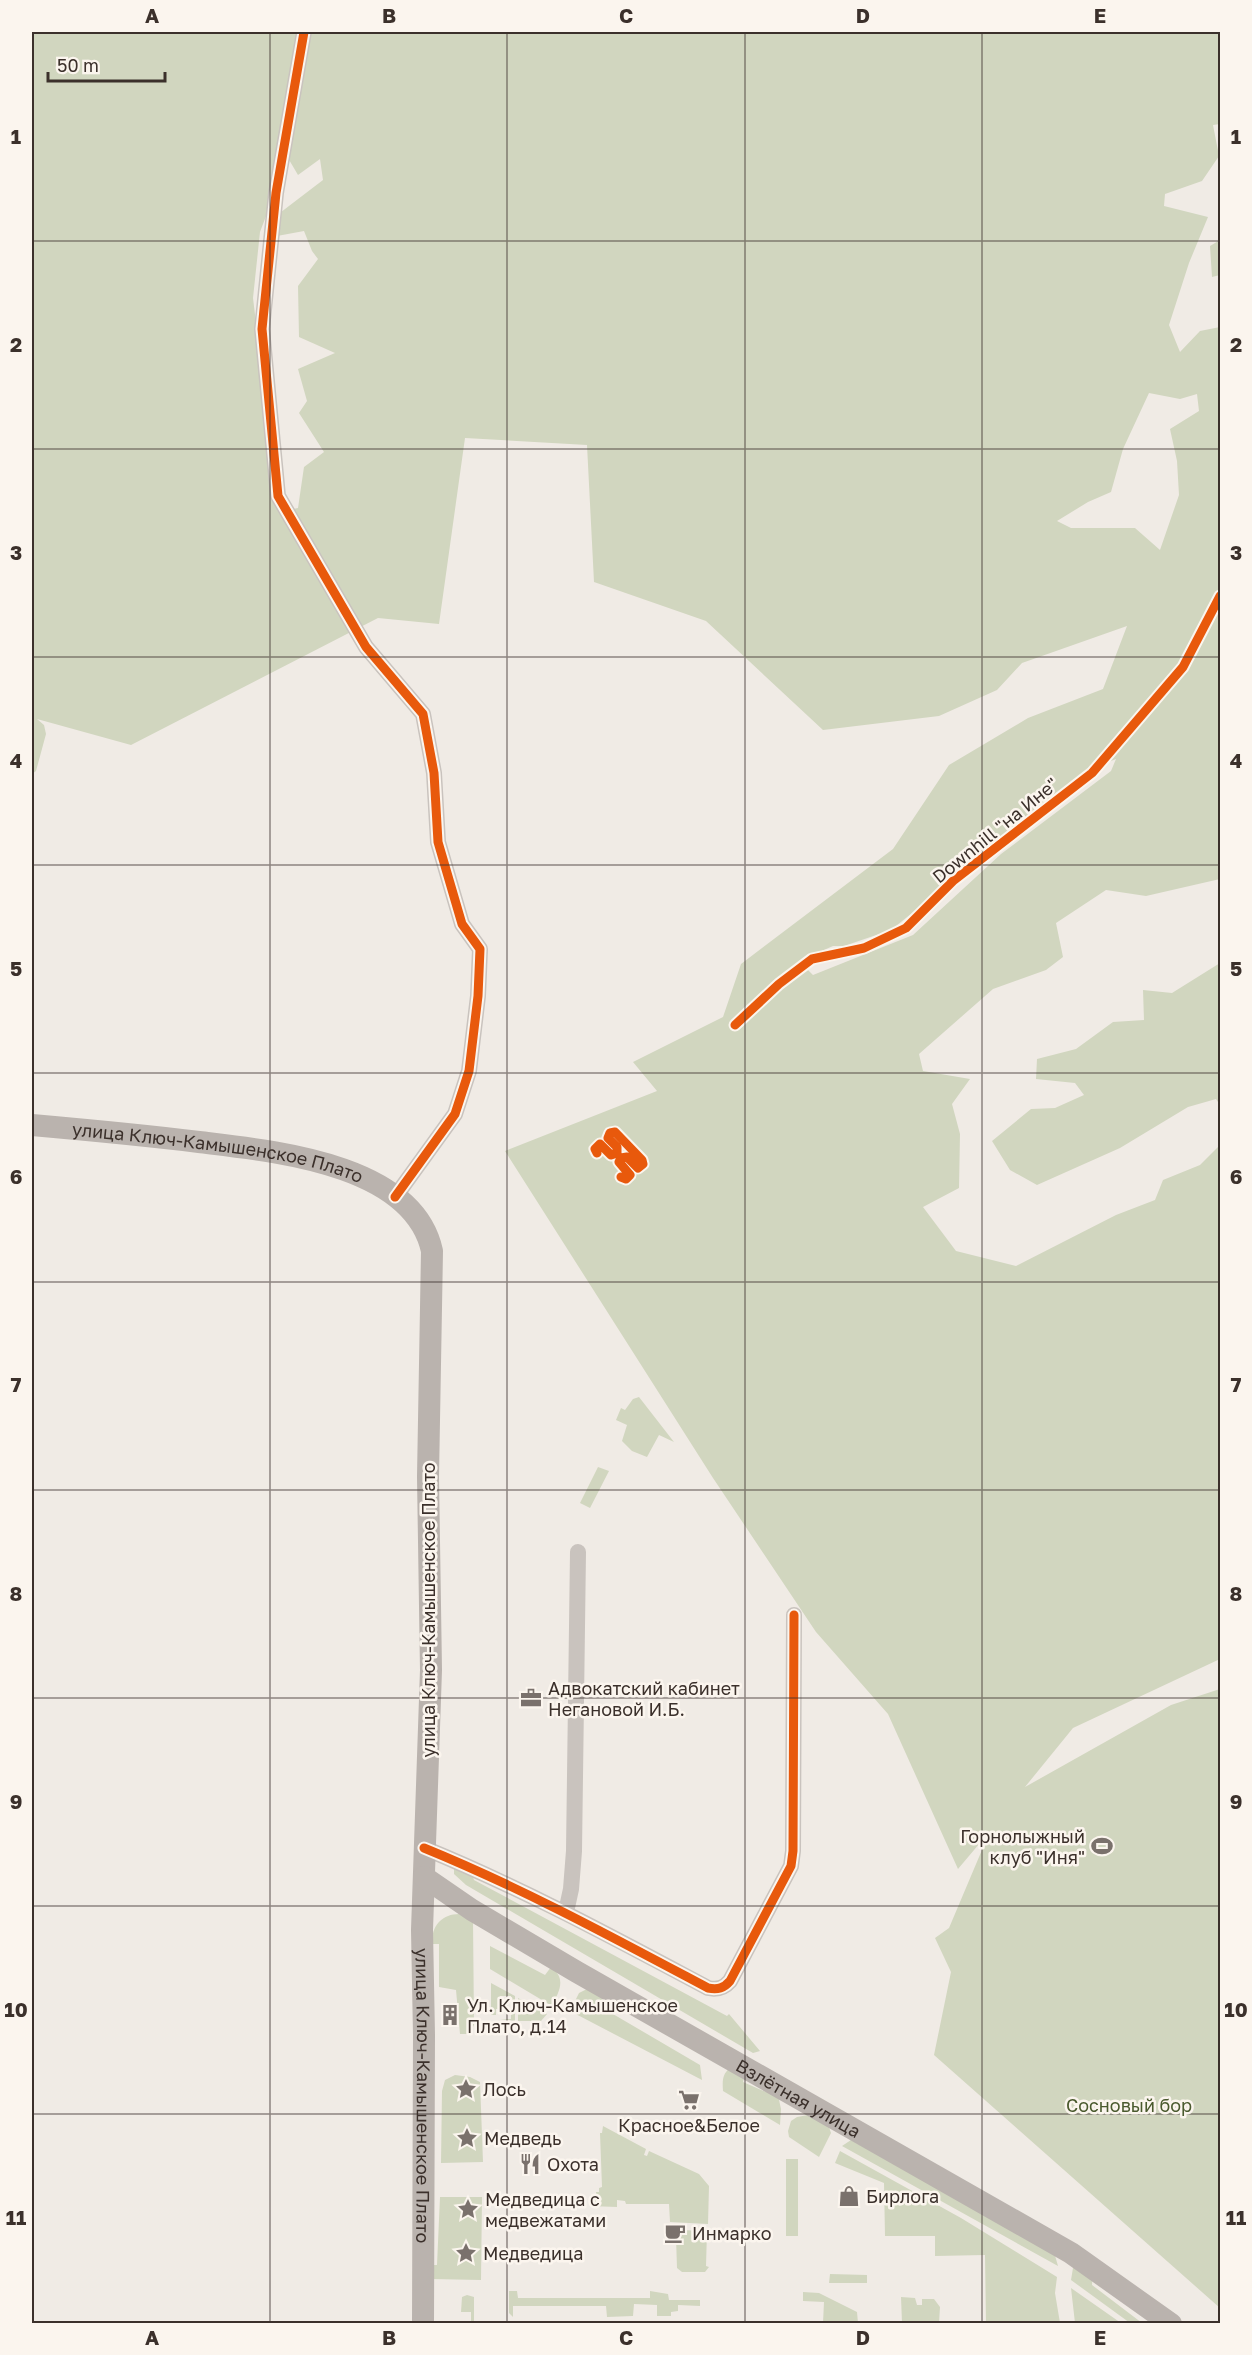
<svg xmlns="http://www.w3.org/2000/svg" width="1252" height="2355" viewBox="0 0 1252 2355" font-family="'Golos Text',sans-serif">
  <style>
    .green { fill: #d1d6bf; fill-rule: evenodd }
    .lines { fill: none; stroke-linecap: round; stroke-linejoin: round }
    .street { stroke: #c9c3be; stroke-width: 16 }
    .secondary { stroke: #bab3ae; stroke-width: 22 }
    .cycleway-casing { stroke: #fbf5ee; stroke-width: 13 }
    .cycleway { stroke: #e8590c; stroke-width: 9 }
    .grid { fill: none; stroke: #3b302b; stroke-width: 1.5; stroke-opacity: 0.55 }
    .labels { text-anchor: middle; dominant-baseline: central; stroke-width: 5; stroke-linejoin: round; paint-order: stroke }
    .street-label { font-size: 18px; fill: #3b302b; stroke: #fbf5ee }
    .poi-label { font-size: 18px; fill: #3b302b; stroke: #fbf5ee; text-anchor: start }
    .park-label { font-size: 18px; fill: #4a5a2e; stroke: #fbf5ee }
    .neatline { fill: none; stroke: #3b302b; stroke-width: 2 }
    .grid-label { font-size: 20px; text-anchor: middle; font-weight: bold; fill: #3b302b }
  </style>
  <rect width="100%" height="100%" fill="#f0ebe5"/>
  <!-- green -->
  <path class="green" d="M 32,32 L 1220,32 L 1220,124 L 1213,125 L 1219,156 L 1202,181 L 1165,194 L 1164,206 L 1208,217 L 1189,263 L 1169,325 L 1180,352 L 1200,331 L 1220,327 L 1220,879 L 1146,896 L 1106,890 L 1056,923 L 1063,957 L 1046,970 L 993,989 L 919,1054 L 923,1071 L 970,1079 L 952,1104 L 960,1134 L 959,1188 L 923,1207 L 956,1251 L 1016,1266 L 1116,1215 L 1155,1200 L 1163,1180 L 1200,1165 L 1220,1145 L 1220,1659 L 1073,1728 L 1025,1787 L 1171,1705 L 1220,1689 L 1220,2308 L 934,2055 L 951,1972 L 935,1938 L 949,1928 L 990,1831 L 958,1869 L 888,1714 L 816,1632 L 713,1478 L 505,1151 L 657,1091 L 633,1062 L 723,1017 L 741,964 L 893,849 L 949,765 L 1028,718 L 1103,689 L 1127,626 L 1022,663 L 997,690 L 939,716 L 823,730 L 706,621 L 594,582 L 587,445 L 465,438 L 439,624 L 378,618 L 131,745 L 37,719 L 44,725 L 46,734 L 36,771 L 32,774 ZM 288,158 L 298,175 L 320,159 L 323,180 L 268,222 L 277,236 L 304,231 L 312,251 L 318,259 L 298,286 L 299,337 L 335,353 L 298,369 L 307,401 L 299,413 L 324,452 L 304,467 L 298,508 L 279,512 L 253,298 L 260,232 ZM 1149,393 L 1180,399 L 1197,394 L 1199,411 L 1170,429 L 1177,461 L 1179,495 L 1160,550 L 1135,528 L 1071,528 L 1057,521 L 1088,502 L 1111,492 L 1123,449 ZM 1116,759 L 1111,771 L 1001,854 L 913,935 L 813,975 L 799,961 L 833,946 L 844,946 L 891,930 L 1091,769 Z
    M 1220,240 L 1220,275 L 1212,277 L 1210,246 Z
    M 1220,963 L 1220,1105 L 1216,1099 L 1188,1107 L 1120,1148 L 1037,1185 L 1010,1170 L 992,1141 L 1031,1109 L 1055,1108 L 1084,1095 L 1075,1083 L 1036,1079 L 1037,1059 L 1076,1049 L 1113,1022 L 1144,1020 L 1143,990 L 1172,993 Z
    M 639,1397 L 674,1442 L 659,1435 L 647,1457 L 632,1451 L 622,1441 L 627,1425 L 616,1420 L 621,1408 L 625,1410 L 633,1399 Z
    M 598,1467 L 609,1471 L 590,1508 L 580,1503 Z
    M 454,1868 L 472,1874 L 474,1880 L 727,2016 L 729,2014 L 760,2051 L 753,2053 L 466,1885 L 454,1874 Z
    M 459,1914 L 473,1920 L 474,2025 L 469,2034 L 460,2034 L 456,1990 L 439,1987 L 439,1944 L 433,1944 C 430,1928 441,1914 459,1914 Z
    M 490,1946 L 545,1975 L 551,1967 C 567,1979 559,1991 552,2006 L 490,1969 Z
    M 491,1983 L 515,1996 L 515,2021 L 500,2019 L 511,2019 L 511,1996 L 500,1996 L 500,2009 L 496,2009 L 496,2015 L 491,2015 Z
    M 587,1989 L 606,1997 L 601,2007 L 700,2065 L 702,2080 L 570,2011 L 579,1993 Z
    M 518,1998 L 547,2014 L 541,2021 L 518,2021 Z
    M 734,2065 L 746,2070 L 743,2082 L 766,2092 L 776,2086 L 781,2109 L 780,2125 L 723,2091 C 722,2078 723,2072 734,2065 Z
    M 455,2075 L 470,2077 L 480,2082 L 483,2162 L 441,2163 L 442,2091 L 445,2080 Z
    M 808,2115 L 829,2127 L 831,2133 L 819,2157 L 789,2137 L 788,2131 L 791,2121 L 797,2117 Z
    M 603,2126 L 646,2149 L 644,2155 L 647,2156 L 649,2151 L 699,2174 L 709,2186 L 708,2224 L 670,2222 L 669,2204 L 626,2204 L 625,2201 L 617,2200 L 617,2207 L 590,2206 L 590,2195 L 596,2195 L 596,2192 L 599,2192 L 599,2188 L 602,2187 L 600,2133 L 602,2133 Z
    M 851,2140 L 1054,2252 L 1058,2266 L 842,2146 Z
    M 840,2151 L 961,2218 L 1057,2277 L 1055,2293 L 1060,2323 L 986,2323 L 985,2255 L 935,2256 L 935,2236 L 885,2236 L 884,2183 L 835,2163 Z
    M 786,2159 L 798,2159 L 798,2236 L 786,2236 Z
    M 440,2197 L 482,2197 L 481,2280 L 431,2279 L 432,2265 L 437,2265 Z
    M 680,2230 L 707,2231 L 706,2266 L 709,2267 L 705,2272 L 682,2272 L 677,2268 L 676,2237 L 680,2238 Z
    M 1073,2268 L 1093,2270 L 1092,2285 L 1142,2323 L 1130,2323 L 1071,2280 Z
    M 830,2274 L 867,2275 L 867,2283 L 829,2283 Z
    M 1071,2288 L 1121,2323 L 1075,2323 Z
    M 509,2291 L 517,2291 L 518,2298 L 650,2298 L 650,2291 L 668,2294 L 669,2300 L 700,2300 L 700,2306 L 678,2305 L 678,2311 L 671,2312 L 671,2316 L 657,2316 L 657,2305 L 634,2304 L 633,2316 L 607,2317 L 606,2306 L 513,2306 L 513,2317 L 509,2313 Z
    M 803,2292 L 819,2293 L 857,2312 L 858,2323 L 823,2323 L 824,2302 L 803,2301 Z
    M 467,2295 L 474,2297 L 474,2323 L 471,2323 L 471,2312 L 461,2312 L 462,2297 Z
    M 901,2297 L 915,2298 L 917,2305 L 922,2305 L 922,2299 L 934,2299 L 940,2307 L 939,2323 L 902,2323 Z"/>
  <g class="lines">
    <!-- street -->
    <path class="street" d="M 304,32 L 276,193 L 262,329 L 278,496 L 366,647 L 423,714 L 434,773 L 438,842 L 462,924 L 480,949 L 478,996 L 469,1071 L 455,1114 L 395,1197
      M 424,1848 C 522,1888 614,1938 708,1988 C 718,1990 724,1988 730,1981 L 791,1866 L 793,1851 L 794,1615
      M 566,1912 L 571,1889 L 574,1851 L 578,1552"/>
    <!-- secondary -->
    <g class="secondary">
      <path id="s1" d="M 32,1125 C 88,1130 143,1135 199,1142 C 272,1151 413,1163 432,1251 L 428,1477 L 431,1670 L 422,1930 L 424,2035 L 423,2324"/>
      <path id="s2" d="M 424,1877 L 472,1910 L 577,1972 L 1071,2253 L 1171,2324"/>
    </g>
    <defs>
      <path id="cycleway" d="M 304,32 L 276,193 L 262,329 L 278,496 L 366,647 L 423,714 L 434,773 L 438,842 L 462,924 L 480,949 L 478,996 L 469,1071 L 455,1114 L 395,1197
        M 735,1025 L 779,984 L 812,959 L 864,948 L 906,928 L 953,881 L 1092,773 L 1183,667 L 1220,596
        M 597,1153 L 595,1149 L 600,1144 L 611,1155 L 617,1153 L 617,1147 L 608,1138 L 610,1133 L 615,1132 L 642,1160 L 643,1164 L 638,1168 L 627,1157 L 621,1158 L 619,1162 L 630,1175 L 626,1179 L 621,1177
        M 424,1848 C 522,1888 614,1938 708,1988 C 718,1990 724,1988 730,1981 L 791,1866 L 793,1851 L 794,1615"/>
    </defs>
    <!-- cycleway casing -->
    <use href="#cycleway" class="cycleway-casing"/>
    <!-- cycleway -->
    <use href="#cycleway" class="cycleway"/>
  </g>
  <!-- grid -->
  <path class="grid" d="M 270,32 L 270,2324M 507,32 L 507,2324M 745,32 L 745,2324M 982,32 L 982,2324M 32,241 L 1220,241M 32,449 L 1220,449M 32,657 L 1220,657M 32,865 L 1220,865M 32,1073 L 1220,1073M 32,1282 L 1220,1282M 32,1490 L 1220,1490M 32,1698 L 1220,1698M 32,1906 L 1220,1906M 32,2114 L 1220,2114"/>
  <!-- icons -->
  <defs>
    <symbol id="office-bare" viewBox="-9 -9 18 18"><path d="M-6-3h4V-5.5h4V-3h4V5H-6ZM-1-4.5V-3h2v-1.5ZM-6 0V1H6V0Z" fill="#7a716c" stroke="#fbf5ee" stroke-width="2.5" paint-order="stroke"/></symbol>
    <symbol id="stadium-bare" viewBox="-9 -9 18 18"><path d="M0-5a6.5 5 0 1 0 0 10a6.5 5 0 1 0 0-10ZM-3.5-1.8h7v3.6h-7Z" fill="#7a716c" stroke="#fbf5ee" stroke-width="2.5" paint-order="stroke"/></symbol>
    <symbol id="building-bare" viewBox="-9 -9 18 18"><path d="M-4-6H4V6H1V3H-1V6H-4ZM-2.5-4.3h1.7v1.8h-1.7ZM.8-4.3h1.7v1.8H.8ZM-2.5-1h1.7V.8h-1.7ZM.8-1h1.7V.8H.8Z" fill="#7a716c" stroke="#fbf5ee" stroke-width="2.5" paint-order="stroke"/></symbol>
    <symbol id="sight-bare" viewBox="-9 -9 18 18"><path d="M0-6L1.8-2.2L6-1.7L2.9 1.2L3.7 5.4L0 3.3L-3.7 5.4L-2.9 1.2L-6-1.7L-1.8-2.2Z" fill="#7a716c" stroke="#fbf5ee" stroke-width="2.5" paint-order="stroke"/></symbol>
    <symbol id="supermarket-bare" viewBox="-9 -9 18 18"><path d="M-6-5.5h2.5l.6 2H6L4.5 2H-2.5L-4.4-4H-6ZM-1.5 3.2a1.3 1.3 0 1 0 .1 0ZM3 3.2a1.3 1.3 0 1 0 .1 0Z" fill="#7a716c" stroke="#fbf5ee" stroke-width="2.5" paint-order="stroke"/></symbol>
    <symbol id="restaurant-bare" viewBox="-9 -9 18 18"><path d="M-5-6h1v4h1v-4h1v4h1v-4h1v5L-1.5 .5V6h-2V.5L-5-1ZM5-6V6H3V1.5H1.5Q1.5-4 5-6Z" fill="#7a716c" stroke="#fbf5ee" stroke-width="2.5" paint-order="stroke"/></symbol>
    <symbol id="shop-bare" viewBox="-9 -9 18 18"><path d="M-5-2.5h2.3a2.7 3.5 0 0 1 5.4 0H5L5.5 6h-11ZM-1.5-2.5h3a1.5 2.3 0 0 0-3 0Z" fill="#7a716c" stroke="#fbf5ee" stroke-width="2.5" paint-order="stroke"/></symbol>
    <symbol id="cafe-bare" viewBox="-9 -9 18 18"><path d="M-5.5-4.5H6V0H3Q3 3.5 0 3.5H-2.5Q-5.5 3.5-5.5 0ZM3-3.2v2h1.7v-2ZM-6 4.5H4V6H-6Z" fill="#7a716c" stroke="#fbf5ee" stroke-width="2.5" paint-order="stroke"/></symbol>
  </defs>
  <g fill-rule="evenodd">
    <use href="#office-bare" x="516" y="1683" width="30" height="30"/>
    <use href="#stadium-bare" x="1087" y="1831" width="30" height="30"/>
    <use href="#building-bare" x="435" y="2000" width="30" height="30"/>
    <use href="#sight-bare" x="451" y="2074" width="30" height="30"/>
    <use href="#supermarket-bare" x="674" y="2085" width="30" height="30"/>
    <use href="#sight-bare" x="452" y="2123" width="30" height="30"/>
    <use href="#restaurant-bare" x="515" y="2149" width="30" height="30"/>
    <use href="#shop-bare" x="834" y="2181" width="30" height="30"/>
    <use href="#sight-bare" x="453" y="2194" width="30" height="30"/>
    <use href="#cafe-bare" x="660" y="2218" width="30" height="30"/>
    <use href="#sight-bare" x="451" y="2238" width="30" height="30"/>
  </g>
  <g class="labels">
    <!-- street labels -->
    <g class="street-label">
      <text transform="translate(995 830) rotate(-39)">Downhill "на Ине"</text>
      <text stroke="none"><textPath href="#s1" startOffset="188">улица Ключ-Камышенское Плато</textPath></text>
      <text transform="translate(428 1610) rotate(-90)">улица Ключ-Камышенское Плато</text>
      <text stroke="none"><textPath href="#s1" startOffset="1286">улица Ключ-Камышенское Плато</textPath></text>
      <text stroke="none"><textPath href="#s2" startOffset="435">Взлётная улица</textPath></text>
    </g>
    <!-- poi labels -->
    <g class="poi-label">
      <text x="548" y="1688">Адвокатский кабинет<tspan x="548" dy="21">Негановой И.Б.</tspan></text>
      <text x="1085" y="1836" text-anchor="end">Горнолыжный<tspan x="1085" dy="21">клуб "Иня"</tspan></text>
      <text x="467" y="2005">Ул. Ключ-Камышенское<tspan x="467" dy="21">Плато, д.14</tspan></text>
      <text x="483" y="2089">Лось</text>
      <text x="689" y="2125" text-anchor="middle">Красное&amp;Белое</text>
      <text x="484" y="2138">Медведь</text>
      <text x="547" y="2164">Охота</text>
      <text x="866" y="2196">Бирлога</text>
      <text x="485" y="2199">Медведица с<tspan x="485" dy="21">медвежатами</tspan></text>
      <text x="692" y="2233">Инмарко</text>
      <text x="483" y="2253">Медведица</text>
    </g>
    <!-- park labels -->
    <g class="park-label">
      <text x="1129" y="2105">Сосновый бор</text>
    </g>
  </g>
  <!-- border -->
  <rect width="1252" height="2355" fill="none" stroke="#fbf5ee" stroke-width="66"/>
  <!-- scale -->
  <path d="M48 72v9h117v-9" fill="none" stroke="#3b302b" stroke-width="3"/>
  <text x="57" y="72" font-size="18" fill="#3b302b" stroke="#fbf5ee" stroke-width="4.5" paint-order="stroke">50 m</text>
  <rect x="33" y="33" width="1186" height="2289" class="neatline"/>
  <g class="grid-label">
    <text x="152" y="23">A</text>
    <text x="389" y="23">B</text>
    <text x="626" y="23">C</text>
    <text x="863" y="23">D</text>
    <text x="1100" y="23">E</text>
    <text x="16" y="144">1</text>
    <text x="1236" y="144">1</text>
    <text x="16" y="352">2</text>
    <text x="1236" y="352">2</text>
    <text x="16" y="560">3</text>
    <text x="1236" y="560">3</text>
    <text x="16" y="768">4</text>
    <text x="1236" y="768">4</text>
    <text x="16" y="976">5</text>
    <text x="1236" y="976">5</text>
    <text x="16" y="1184">6</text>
    <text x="1236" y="1184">6</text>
    <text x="16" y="1392">7</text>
    <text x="1236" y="1392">7</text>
    <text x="16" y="1601">8</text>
    <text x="1236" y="1601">8</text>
    <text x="16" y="1809">9</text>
    <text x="1236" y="1809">9</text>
    <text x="16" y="2017">10</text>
    <text x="1236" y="2017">10</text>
    <text x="16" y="2225">11</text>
    <text x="1236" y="2225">11</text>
    <text x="152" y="2345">A</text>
    <text x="389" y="2345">B</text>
    <text x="626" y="2345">C</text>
    <text x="863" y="2345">D</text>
    <text x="1100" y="2345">E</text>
  </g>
</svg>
